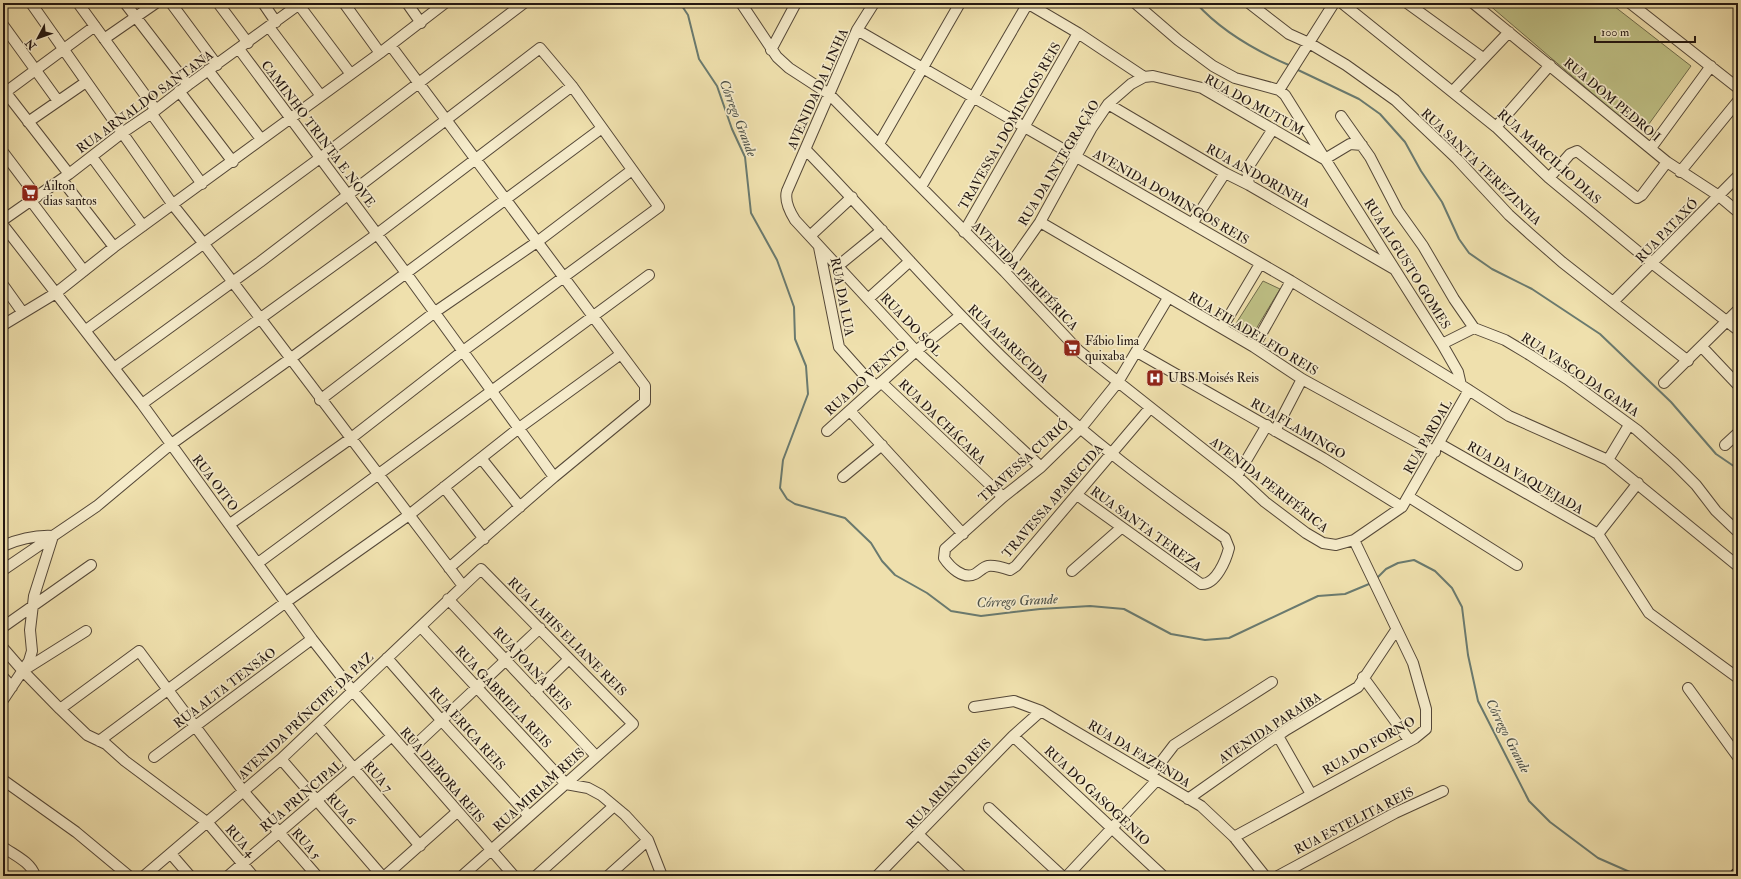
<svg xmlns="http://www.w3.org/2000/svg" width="1741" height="879" viewBox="0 0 1741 879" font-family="'IM FELL Double Pica',serif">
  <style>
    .green { fill: #bfc186; stroke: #706c4c }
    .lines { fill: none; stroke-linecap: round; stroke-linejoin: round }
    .stream { stroke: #6a7a6f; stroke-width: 2 }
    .minor-casing { stroke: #554838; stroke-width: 12 }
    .highway-casing { stroke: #221611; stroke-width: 16 }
    .minor { stroke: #f5ebca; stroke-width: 10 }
    .highway { stroke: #e8c076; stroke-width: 14 }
    .labels { text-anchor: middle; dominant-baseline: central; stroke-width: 3.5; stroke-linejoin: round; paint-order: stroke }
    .street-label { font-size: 13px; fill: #221611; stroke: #f5ebca }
    .poi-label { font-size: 13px; fill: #221611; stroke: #f5ebca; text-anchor: start }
    .water-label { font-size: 14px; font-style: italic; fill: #4c5048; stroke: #f5ebca }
  </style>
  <rect width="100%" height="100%" fill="#efe0ad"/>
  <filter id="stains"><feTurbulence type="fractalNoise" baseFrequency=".005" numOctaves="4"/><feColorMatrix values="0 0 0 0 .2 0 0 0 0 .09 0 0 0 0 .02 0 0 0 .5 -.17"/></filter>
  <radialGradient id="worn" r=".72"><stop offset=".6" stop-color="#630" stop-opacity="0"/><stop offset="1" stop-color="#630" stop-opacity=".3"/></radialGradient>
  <!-- green -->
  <path class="green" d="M 1489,3 L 1610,3 L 1691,66 L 1646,128 L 1624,111 L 1620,117 L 1488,4 Z
    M 1263,281 L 1280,289 L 1253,334 L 1235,325 Z"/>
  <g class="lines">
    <!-- stream -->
    <path class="stream" d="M 680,3 L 688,15 L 699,59 L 717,86 L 732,129 L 745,157 L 751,213 L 777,260 L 794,307 L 795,339 L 806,366 L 808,394 L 783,460 L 780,488 L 787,499 L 795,504 L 845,518 L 871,543 L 882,561 L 895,575 L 927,593 L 951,611 L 981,616 L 1040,609 L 1090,606 L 1124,609 L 1171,634 L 1205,640 L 1229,638 L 1318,596 L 1345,594 L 1369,584
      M 1196,3 C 1221,31 1256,51 1291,66
      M 1296,69 L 1359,99 L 1380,114 L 1405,142 L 1421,171 L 1442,202 L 1459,239 L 1469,253 L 1492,269 L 1532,289 L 1600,334 L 1671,402 L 1716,454 L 1738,469
      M 1378,577 L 1386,569 L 1398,563 L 1414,560 L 1435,571 L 1452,588 L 1462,607 L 1468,655 L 1478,701 L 1529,801 L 1550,822 L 1598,858 L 1639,876"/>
    <defs>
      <path id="minor" d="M 31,3 L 173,205 L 204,244 L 463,586
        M 78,3 L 156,110
        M 125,3 L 188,85
        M 171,3 L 217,65
        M 218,3 L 248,43
        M 263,3 L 276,22
        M 344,3 L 380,53
        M 407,3 L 421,23
        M 741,3 L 777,57 L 789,68 L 829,94 L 1005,272 L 1079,351 L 1237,476 L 1265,502 L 1306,533 L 1323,543 L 1336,545 L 1354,540 L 1402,507 L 1469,390
        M 874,3 L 857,30 L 787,191 C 784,201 790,212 795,220 L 916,351 L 1041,467
        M 1027,3 L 1078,33 L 1144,77
        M 1135,3 L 1178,40 L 1213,66 L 1235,78 L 1279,90
        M 1249,3 L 1289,34 L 1309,43 L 1346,65 L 1395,100 L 1457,159 L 1509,215 L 1530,234 L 1562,262 L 1688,361
        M 1334,3 L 1279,90 L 1285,95 L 1325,159 L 1442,344 L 1458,372 L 1461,385
        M 1342,3 L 1496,127 L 1549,178 L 1653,264 L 1738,330
        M 1407,3 L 1483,58
        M 1473,3 L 1667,162 L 1719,196 L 1738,212
        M 1630,3 L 1738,88
        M 299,5 L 350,73
        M 3,25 L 58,101
        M 269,27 L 321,96
        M 857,30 L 1291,281 L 1461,385 L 1509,416 L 1608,460 L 1738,566
        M 104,39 L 156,3
        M 391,46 L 645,386 L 645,402 L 554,477 L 449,568
        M 239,49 L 406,273 L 554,477
        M 771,50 L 796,3
        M 208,70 L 261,139
        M 3,89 L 69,174
        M 179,91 L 233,162
        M 1453,91 L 1509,32
        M 3,94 L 95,26
        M 1108,104 L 1225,173 L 1249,185 L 1394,269
        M 151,113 L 202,184
        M 1341,116 L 1370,157 L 1398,211 L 1423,246 L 1454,299 L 1474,328 L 1505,340 L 1530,355 L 1567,379 L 1637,430 L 1674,463 L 1696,485 L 1716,511 L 1738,532
        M 28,122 L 86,82
        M 1496,127 L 1550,65
        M 879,144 L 960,3
        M 1651,148 L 1711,66
        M 806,150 C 880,226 948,307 1026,380 C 1087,438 1156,489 1225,538 L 1229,548 C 1226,560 1216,585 1201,584 L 1077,495
        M 3,152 L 37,197
        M 92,157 L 143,226
        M 1325,159 L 1350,144 L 1362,145
        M 1680,172 L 1738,101
        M 1549,178 L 1570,154 L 1577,151 L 1637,198 L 1642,195 L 1667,162
        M 62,180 L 114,247
        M 1249,185 L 1247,169 L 1273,129
        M 921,187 L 1028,3
        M 31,201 L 84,271
        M 3,220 L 69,174 L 122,133 L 156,110 L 188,85 L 301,3
        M 1040,222 L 1254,347 L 1302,379 L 1435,452
        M 1192,224 L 1225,173
        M 3,225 L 142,404 L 312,639 L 352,690 L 514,876
        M 964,232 L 1078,33
        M 810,236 L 852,197
        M 819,247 L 839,347 L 864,375 L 876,386
        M 838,266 L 882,230
        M 1005,272 L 1040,222 L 1091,129 L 1108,104 L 1131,84 L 1144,77 L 1153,76 L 1202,88 L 1324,159
        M 3,285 L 23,313
        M 868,299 L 910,261
        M 1613,302 L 1738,176
        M 3,325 L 56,293 L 114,247 L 380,53 L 445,3
        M 1222,328 L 1260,264
        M 86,330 L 320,158 L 524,3
        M 1442,344 L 1474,328
        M 1254,347 L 1291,281
        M 1702,347 L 1738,385
        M 1137,352 L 1323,458 L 1402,507
        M 114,368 L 260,262 L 540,48 L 572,86 L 659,207 L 463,351 L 350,439 L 230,524
        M 881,382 L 1003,497
        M 1664,383 L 1738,310
        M 320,400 L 435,312 L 537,242 L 632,170
        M 142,404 L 377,234 L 572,86
        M 1150,408 L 1016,566 L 1010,570 C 1004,568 995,565 988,566 C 983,567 979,572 975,574 C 963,580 950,567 944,558 L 945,549 L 1003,497 L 1041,467 L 1081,428 L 1118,382 L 1168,298
        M 850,411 L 963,534
        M 827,431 L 916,351 L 960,316
        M 1275,431 L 1302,379
        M 1440,444 L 1598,534 L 1649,613 L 1738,678
        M 1725,445 L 1738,433
        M 481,458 L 520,507
        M 1608,460 L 1629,425
        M 1237,476 L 1267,425
        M 843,477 L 882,445
        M 444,487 L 484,539
        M 1409,497 L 1517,565
        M 1598,534 L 1638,483
        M 3,546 C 19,539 35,535 53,536
        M 258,563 L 649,275
        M 3,570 L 53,536
        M 1072,571 L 1121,528
        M 448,599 L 596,756
        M 3,627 L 91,565
        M 421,627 L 566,784 L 588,788 L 601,795 L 625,815 L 648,840 L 662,876
        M 3,648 L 23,671 L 60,709
        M 387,658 L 442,721 L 529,816
        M 24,670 L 86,631
        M 3,677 L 12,687
        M 1363,677 L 1409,740
        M 1688,688 L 1738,757
        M 535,692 L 569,659
        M 3,700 L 29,661 L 32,651 L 30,630 L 34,596 L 53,536 L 97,506 L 170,445 L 290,359 L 602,128
        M 974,707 L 1014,701 L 1041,711 L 1201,806 L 1234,837 L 1265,876
        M 317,725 L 420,846
        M 1013,736 L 1163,876
        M 1278,736 L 1311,794
        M 99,741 L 286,602 L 409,515 L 519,428 L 621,354
        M 407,753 L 540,628
        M 154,757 L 312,639
        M 281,759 L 382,876
        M 1151,775 L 1174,745 L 1272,682
        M 3,780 L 76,832 L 129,876
        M 1188,799 L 1286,730 L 1358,687 L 1396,630
        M 989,808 L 1062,876
        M 919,835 L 962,876
        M 1234,837 L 1415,738 L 1426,729 L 1426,709 L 1413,663 L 1354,540
        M 3,847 C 14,855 31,862 35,876
        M 171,854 L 190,876
        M 144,876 L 281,759 L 481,569 L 633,724 L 462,876
        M 228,876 L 392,736
        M 253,876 L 208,823 L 125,761 L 106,744 L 87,735 L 60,709 L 139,651 L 244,792 L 317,876
        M 385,876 L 457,812
        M 536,876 L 614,806
        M 608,876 L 648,840
        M 877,876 L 1013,736 L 1041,711
        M 1067,876 L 1157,780
        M 1278,876 L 1395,813 L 1443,791"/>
      <path id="highway" d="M 1737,876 L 1738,875"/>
    </defs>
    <!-- minor casing -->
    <use href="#minor" class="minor-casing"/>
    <!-- highway casing -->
    <use href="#highway" class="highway-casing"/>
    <!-- minor -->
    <use href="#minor" class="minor"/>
    <!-- highway -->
    <use href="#highway" class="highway"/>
  </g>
  <!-- icons -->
  <defs>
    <symbol id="supermarket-square" viewBox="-11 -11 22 22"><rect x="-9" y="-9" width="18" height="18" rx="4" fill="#8f2418" stroke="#f5ebca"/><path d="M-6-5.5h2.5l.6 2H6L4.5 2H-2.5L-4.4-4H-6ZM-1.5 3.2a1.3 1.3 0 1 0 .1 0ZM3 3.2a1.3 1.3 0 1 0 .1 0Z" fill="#fff"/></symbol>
    <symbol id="hospital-square" viewBox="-11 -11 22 22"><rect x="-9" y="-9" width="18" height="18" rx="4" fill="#8f2418" stroke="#f5ebca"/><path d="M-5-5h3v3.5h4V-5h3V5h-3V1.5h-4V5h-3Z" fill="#fff"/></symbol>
  </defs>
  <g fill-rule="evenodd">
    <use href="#supermarket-square" x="20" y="183" width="20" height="20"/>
    <use href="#supermarket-square" x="1062" y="338" width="20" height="20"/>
    <use href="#hospital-square" x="1145" y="368" width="20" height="20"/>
  </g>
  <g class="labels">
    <!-- street labels -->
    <g class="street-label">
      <text transform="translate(818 89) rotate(-66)">AVENIDA DA LINHA</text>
      <text transform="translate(1612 100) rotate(40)">RUA DOM PEDRO I</text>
      <text transform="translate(145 102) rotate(-36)">RUA ARNALDO SANTANA</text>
      <text transform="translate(1254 105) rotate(29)">RUA DO MUTUM</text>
      <text transform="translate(1010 126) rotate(-60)">TRAVESSA 1 DOMINGOS REIS</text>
      <text transform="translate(318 134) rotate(53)">CAMINHO TRINTA E NOVE</text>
      <text transform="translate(1549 157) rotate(42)">RUA MARCILIO DIAS</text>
      <text transform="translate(1059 163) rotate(-59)">RUA DA INTEGRAÇÃO</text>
      <text transform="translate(1481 167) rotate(44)">RUA SANTA TEREZINHA</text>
      <text transform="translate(1258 176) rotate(29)">RUA ANDORINHA</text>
      <text transform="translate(1171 197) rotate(30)">AVENIDA DOMINGOS REIS</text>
      <text transform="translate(1667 231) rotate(-46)">RUA PATAXÓ</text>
      <text transform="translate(1407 264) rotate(58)">RUA ALGUSTO GOMES</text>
      <text transform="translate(1025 276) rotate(46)">AVENIDA PERIFÉRICA</text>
      <text transform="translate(842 297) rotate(79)">RUA DA LUA</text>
      <text transform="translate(911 325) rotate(46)">RUA DO SOL</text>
      <text transform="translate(1253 334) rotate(31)">RUA FILADELFIO REIS</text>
      <text transform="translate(1008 344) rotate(44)">RUA APARECIDA</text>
      <text transform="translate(1580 375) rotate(34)">RUA VASCO DA GAMA</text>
      <text transform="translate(866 378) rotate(-42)">RUA DO VENTO</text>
      <text transform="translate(942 422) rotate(44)">RUA DA CHÁCARA</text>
      <text transform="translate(1298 429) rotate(30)">RUA FLAMINGO</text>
      <text transform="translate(1428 437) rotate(-60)">RUA PARDAL</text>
      <text transform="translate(1024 461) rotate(-42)">TRAVESSA CURIÓ</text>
      <text transform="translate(1525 478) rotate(30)">RUA DA VAQUEJADA</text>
      <text transform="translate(215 483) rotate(53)">RUA OITO</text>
      <text transform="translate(1269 485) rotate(38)">AVENIDA PERIFÉRICA</text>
      <text transform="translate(1053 501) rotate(-49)">TRAVESSA APARECIDA</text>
      <text transform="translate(1146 529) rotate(36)">RUA SANTA TEREZA</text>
      <text transform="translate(567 637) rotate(45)">RUA LAHIS ELIANE REIS</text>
      <text transform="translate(532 669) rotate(47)">RUA JOANA REIS</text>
      <text transform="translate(225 688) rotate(-37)">RUA ALTA TENSÃO</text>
      <text transform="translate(503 697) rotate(47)">RUA GABRIELA REIS</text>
      <text transform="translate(306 716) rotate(-43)">AVENIDA PRÍNCIPE DA PAZ</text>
      <text transform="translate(1270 728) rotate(-33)">AVENIDA PARAÍBA</text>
      <text transform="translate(467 729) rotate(48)">RUA ERICA REIS</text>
      <text transform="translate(1369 746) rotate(-30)">RUA DO FORNO</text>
      <text transform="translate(1139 754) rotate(31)">RUA DA FAZENDA</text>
      <text transform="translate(442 775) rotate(49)">RUA DEBORA REIS</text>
      <text transform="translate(378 777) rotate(49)">RUA 7</text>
      <text transform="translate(949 784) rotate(-47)">RUA ARIANO REIS</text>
      <text transform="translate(539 790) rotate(-42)">RUA MIRIAM REIS</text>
      <text transform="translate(302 796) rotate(-40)">RUA PRINCIPAL</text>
      <text transform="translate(1097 796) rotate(43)">RUA DO GASOGENIO</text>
      <text transform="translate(341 809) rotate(49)">RUA 6</text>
      <text transform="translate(1354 821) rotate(-27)">RUA ESTELITA REIS</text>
      <text transform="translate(240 841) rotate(49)">RUA 4</text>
      <text transform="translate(306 844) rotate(49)">RUA 5</text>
    </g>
    <!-- poi labels -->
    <g class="poi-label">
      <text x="43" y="186">Ailton<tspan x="43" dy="15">dias santos</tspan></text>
      <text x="1085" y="341">Fábio lima<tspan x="1085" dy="15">quixaba</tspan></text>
      <text x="1168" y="378">UBS Moisés Reis</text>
    </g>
    <!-- water labels -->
    <g class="water-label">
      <text transform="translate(738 118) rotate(69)">Córrego Grande</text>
      <text transform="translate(1017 601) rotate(-3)">Córrego Grande</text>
      <text transform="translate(1508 736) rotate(63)">Córrego Grande</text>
    </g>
  </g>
  <!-- margin -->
  <rect width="1741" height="879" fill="none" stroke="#efe0ad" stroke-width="16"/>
  <rect x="4" y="4" width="1733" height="871" fill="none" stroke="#221611" stroke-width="2"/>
  <rect x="8" y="8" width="1725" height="863" fill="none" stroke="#221611"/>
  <!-- north arrow -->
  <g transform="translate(38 38) rotate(229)" stroke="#f5ebca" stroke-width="3" paint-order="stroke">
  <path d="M0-3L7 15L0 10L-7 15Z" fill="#221611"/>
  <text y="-6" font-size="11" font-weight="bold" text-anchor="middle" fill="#221611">N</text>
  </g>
  <!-- scale -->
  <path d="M1595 36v6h100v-6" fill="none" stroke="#221611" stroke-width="2"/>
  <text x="1601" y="36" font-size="12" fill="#221611" stroke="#f5ebca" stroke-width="3" paint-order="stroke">100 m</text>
  <rect width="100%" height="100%" filter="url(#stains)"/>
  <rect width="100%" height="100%" fill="url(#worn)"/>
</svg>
